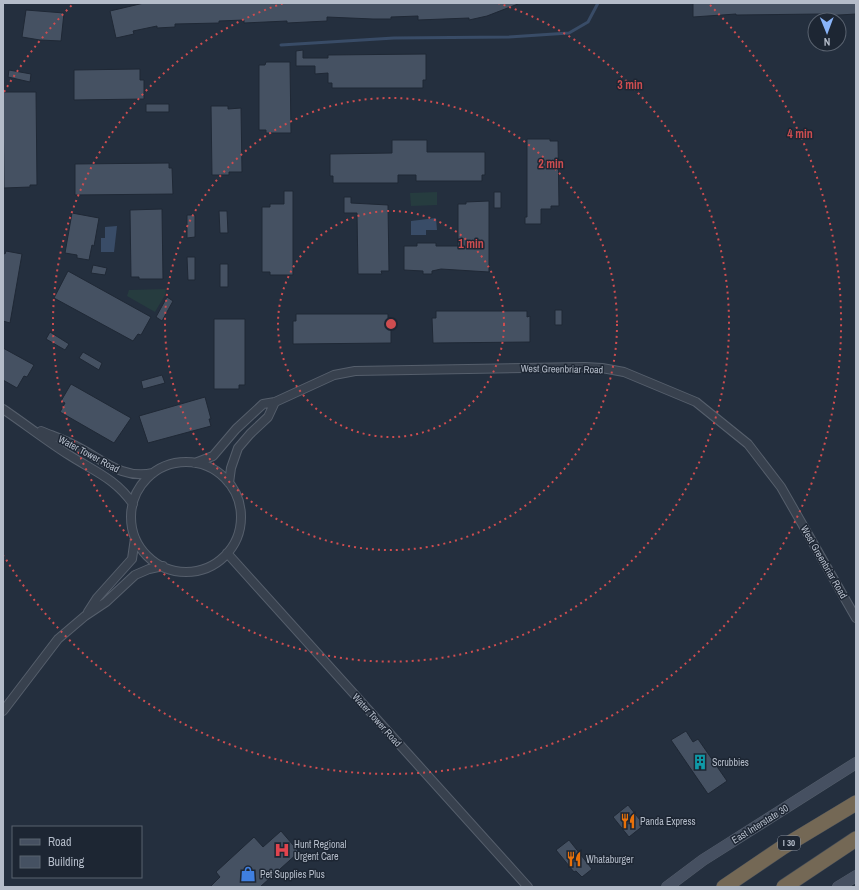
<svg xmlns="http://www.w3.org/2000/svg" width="859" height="890" viewBox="0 0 859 890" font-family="'Archivo Narrow',sans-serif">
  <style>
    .green { fill: #263c3f }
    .water { fill: #394c67 }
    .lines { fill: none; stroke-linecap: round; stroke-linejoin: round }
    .stream { stroke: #394c67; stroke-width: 3 }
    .building { fill: #455162; stroke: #1f2835 }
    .minor-casing { stroke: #565f6c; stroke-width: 10 }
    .secondary-casing { stroke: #565f6c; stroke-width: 12 }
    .motorway-casing { stroke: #434c59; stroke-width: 16 }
    .minor { stroke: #38414e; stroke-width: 8 }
    .secondary { stroke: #465061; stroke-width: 11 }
    .motorway { stroke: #746855; stroke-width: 15 }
    .ring { fill: none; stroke: #ce4d50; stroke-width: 2; stroke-dasharray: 2 4 }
    .labels { text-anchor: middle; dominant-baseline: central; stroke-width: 3; stroke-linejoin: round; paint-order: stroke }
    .shield { fill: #1d2633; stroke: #878f9c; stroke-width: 1 }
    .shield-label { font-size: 9px; font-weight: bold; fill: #b4bcc9 }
    .street-label { font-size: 10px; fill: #b4bcc9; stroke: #1d2633 }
    .poi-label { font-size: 10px; fill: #b4bcc9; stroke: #1d2633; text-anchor: start }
    .centre { fill: #ce4d50; stroke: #1d2633; stroke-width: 2 }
    .ring-label { font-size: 12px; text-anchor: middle; font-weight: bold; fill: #ce4d50; stroke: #1d2633; stroke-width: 3; stroke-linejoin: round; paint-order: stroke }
  </style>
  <rect width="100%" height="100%" fill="#242f3e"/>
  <!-- green -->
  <path class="green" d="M 437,192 L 437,205 L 411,206 L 410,193 Z
    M 166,289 L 165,295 L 155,312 L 127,296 L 129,290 Z"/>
  <!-- water -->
  <path class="water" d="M 436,218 L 437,230 L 426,230 L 426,235 L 411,235 L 411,221 Z
    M 117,226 L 114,252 L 101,252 L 101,238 L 105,238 L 105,227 Z"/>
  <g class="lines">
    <!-- stream -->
    <path class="stream" d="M 281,45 L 394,38 L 509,37 L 569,33 L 588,22 L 598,3"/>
  </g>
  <!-- building -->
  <path class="building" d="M 144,3 L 518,3 L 518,4 L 487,16 L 469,20 L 469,18 L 418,20 L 418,16 L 391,17 L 391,19 L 373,19 L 327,17 L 327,21 L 287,23 L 287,21 L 244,23 L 244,20 L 219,21 L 219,23 L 175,24 L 175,27 L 157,28 L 157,26 L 133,31 L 134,34 L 116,38 L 110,11 Z
    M 693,3 L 856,3 L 856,14 L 822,16 L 822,14 L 736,15 L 736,14 L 693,17 Z
    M 26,10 L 64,13 L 61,41 L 40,40 L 22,37 Z
    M 303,50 L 303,58 L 328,58 L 328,55 L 426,54 L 426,80 L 423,80 L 423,88 L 332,88 L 332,83 L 328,83 L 328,73 L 315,74 L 315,66 L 296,66 L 296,51 Z
    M 266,62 L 290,62 L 291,133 L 266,133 L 266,130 L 259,130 L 259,65 L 265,65 Z
    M 140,69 L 140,80 L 144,80 L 144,99 L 74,100 L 74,70 Z
    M 9,70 L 31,74 L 30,82 L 8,77 Z
    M 3,92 L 36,92 L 37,185 L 30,185 L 30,187 L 4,188 Z
    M 146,104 L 169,104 L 169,112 L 146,112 Z
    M 211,106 L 228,106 L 228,109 L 241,108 L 242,172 L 229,172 L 229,175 L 212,175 Z
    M 527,139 L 550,139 L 550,141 L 558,141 L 559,206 L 551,206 L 551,209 L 541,209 L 541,224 L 525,224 L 525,217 L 527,217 Z
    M 392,140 L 427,140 L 427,152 L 485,152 L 485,175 L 482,175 L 482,181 L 416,181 L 416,175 L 398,175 L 398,183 L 333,183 L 333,176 L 330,176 L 330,154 L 392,153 Z
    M 169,163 L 169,168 L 172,168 L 173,194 L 75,195 L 75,164 Z
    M 284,191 L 293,191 L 293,275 L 270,275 L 270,272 L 262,272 L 262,207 L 270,207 L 270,204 L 284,204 Z
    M 494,192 L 501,192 L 501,208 L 494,208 Z
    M 344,197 L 351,197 L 351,203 L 388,205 L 389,271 L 381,271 L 382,274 L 358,274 L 357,213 L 344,213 Z
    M 489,201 L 489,272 L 441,269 L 432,271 L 432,274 L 423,274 L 423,271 L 404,270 L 404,246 L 417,246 L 417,243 L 436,243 L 436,246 L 458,246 L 458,204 L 466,204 L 466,202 Z
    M 162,209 L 163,279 L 139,279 L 139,277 L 131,277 L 130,210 Z
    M 219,211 L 227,211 L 228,233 L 220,233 Z
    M 72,213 L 99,218 L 94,246 L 92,245 L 89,260 L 77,258 L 77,255 L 65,253 Z
    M 187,215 L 195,215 L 195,237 L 187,238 Z
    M 6,251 L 22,254 L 10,323 L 3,321 L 3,253 L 5,254 Z
    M 187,257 L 195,257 L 195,280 L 188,280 Z
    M 220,264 L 228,264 L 228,287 L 220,287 Z
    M 93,265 L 107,268 L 105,275 L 91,273 Z
    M 68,271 L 151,317 L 141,335 L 138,334 L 133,341 L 54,298 Z
    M 167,297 L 173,301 L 162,321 L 156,317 Z
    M 555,310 L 562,310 L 562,325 L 555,325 Z
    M 436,311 L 527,311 L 527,317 L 530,316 L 530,342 L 433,343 L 432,318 L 436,318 Z
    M 296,314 L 388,314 L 388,318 L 391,318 L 391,343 L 293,344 L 293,321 L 296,321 Z
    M 214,319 L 245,319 L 245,385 L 239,385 L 239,389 L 214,389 Z
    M 50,332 L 69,344 L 65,350 L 46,339 Z
    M 3,348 L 34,365 L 27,377 L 24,376 L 17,388 L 3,380 Z
    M 83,352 L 102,363 L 99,370 L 79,358 Z
    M 162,375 L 165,383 L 143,389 L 141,381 Z
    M 71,384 L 131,418 L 114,443 L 60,412 L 65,403 L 61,401 Z
    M 205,397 L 211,419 L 209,419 L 211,426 L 148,443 L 139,416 Z
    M 686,731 L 693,742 L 698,739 L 727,781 L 708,794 L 671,740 Z
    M 628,805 L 644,825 L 629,837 L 613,817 Z
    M 281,831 L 299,852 L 260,887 L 210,887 L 220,877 L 216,872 L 254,837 L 263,847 Z
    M 569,840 L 592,869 L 582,877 L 576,871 L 574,872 L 556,850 Z"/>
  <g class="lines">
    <defs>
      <path id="minor" d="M 3,409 C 25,424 47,441 69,455 C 94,471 116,479 133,504
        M 41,431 C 53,436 65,440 76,446 C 102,459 122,480 153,473
        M131 517a55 55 0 1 1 110 0a55 55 0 1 1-110 0Z
        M 195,463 L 213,456 L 236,429 L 263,404 L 275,402 L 334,375 L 355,371 L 585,367 L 602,368 L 624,372 L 696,402 L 748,444 L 781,487 L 856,618
        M 229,483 L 231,468 L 238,448 L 250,434 L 268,417 L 275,402
        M 227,553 L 528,887
        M 88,612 L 97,598 L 132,559 L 135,538
        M 3,711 L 58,639 L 85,616 L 106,602 L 135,575 L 149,569 L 163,566"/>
      <path id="secondary" d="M 667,887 L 703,860 L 856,763
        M 838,887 L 856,876"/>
      <path id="motorway" d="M 724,887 L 783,847 L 856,803
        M 784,887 L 856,839"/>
    </defs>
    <!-- minor casing -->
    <use href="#minor" class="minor-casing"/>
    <!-- secondary casing -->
    <use href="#secondary" class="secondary-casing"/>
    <!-- motorway casing -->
    <use href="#motorway" class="motorway-casing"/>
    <!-- minor -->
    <use href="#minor" class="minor"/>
    <!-- secondary -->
    <use href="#secondary" class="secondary"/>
    <!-- motorway -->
    <use href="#motorway" class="motorway"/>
  </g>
  <!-- distance rings -->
  <g class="ring">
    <circle cx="391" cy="324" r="113"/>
    <circle cx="391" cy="324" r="226"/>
    <path d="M498 3A338 338 0 1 1 284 3"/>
    <path d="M4 92A451 451 0 0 1 72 5M710 5A451 451 0 1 1 4 556"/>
  </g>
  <!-- icons -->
  <defs>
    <symbol id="building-bare" viewBox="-9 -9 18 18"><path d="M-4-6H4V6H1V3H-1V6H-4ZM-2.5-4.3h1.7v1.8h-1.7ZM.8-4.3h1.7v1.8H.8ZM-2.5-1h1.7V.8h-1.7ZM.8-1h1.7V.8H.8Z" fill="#0f9aa8" stroke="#1d2633" stroke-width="2.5" paint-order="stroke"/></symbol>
    <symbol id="restaurant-bare" viewBox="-9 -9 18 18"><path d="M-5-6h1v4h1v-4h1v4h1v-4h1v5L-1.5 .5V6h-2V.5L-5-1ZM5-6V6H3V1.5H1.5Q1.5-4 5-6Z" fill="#e8710a" stroke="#1d2633" stroke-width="2.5" paint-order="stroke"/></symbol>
    <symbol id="hospital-bare" viewBox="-9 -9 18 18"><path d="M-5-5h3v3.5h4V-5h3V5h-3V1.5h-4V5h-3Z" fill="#e0444e" stroke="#1d2633" stroke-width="2.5" paint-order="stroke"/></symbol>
    <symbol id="shop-bare" viewBox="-9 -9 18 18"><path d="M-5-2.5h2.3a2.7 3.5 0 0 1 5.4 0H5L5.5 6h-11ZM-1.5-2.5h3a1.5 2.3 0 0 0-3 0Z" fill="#3f7fe0" stroke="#1d2633" stroke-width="2.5" paint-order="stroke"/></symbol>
  </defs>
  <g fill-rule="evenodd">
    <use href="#building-bare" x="689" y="751" width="22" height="22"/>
    <use href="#restaurant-bare" x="617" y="810" width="22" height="22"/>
    <use href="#hospital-bare" x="271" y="839" width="22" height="22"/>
    <use href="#restaurant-bare" x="563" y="848" width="22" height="22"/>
    <use href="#shop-bare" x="237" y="863" width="22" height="22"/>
  </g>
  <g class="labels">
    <!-- shield labels -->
    <rect class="shield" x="778" y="836" width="22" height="14" rx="3"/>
    <g class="shield-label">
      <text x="789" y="843">I 30</text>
    </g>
    <!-- street labels -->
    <g class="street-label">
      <text transform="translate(562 369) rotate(1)">West Greenbriar Road</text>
      <text transform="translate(89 454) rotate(28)">Water Tower Road</text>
      <text transform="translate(824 562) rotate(60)">West Greenbriar Road</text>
      <text transform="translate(377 720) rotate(48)">Water Tower Road</text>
      <text transform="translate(760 824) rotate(-32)">East Interstate 30</text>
    </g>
    <!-- poi labels -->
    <g class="poi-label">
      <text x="712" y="762">Scrubbies</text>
      <text x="640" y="821">Panda Express</text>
      <text x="294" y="844">Hunt Regional<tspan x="294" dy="12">Urgent Care</tspan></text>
      <text x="586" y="859">Whataburger</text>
      <text x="260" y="874">Pet Supplies Plus</text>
    </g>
  </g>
  <circle cx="391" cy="324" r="6" class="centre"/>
  <g class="ring-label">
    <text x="630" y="89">3 min</text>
    <text x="800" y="138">4 min</text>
    <text x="551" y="168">2 min</text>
    <text x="471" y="248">1 min</text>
  </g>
  <!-- border -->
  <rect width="859" height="890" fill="none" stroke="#b4bcc9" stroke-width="8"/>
  <!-- legend -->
  <rect x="12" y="826" width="130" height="52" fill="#1d2633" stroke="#59626f"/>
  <rect x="20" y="839" width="20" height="6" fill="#465061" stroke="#59626f"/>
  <text x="48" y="846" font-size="12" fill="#b4bcc9">Road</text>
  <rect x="20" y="856" width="20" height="12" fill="#455162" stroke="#59626f"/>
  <text x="48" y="866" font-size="12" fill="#b4bcc9">Building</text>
  <!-- north arrow -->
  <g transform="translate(827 32) rotate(179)"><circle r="19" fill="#1d2633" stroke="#59626f"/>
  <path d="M0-3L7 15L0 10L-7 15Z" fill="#8ab4f8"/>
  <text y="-6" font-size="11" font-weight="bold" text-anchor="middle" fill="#b4bcc9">N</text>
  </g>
</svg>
